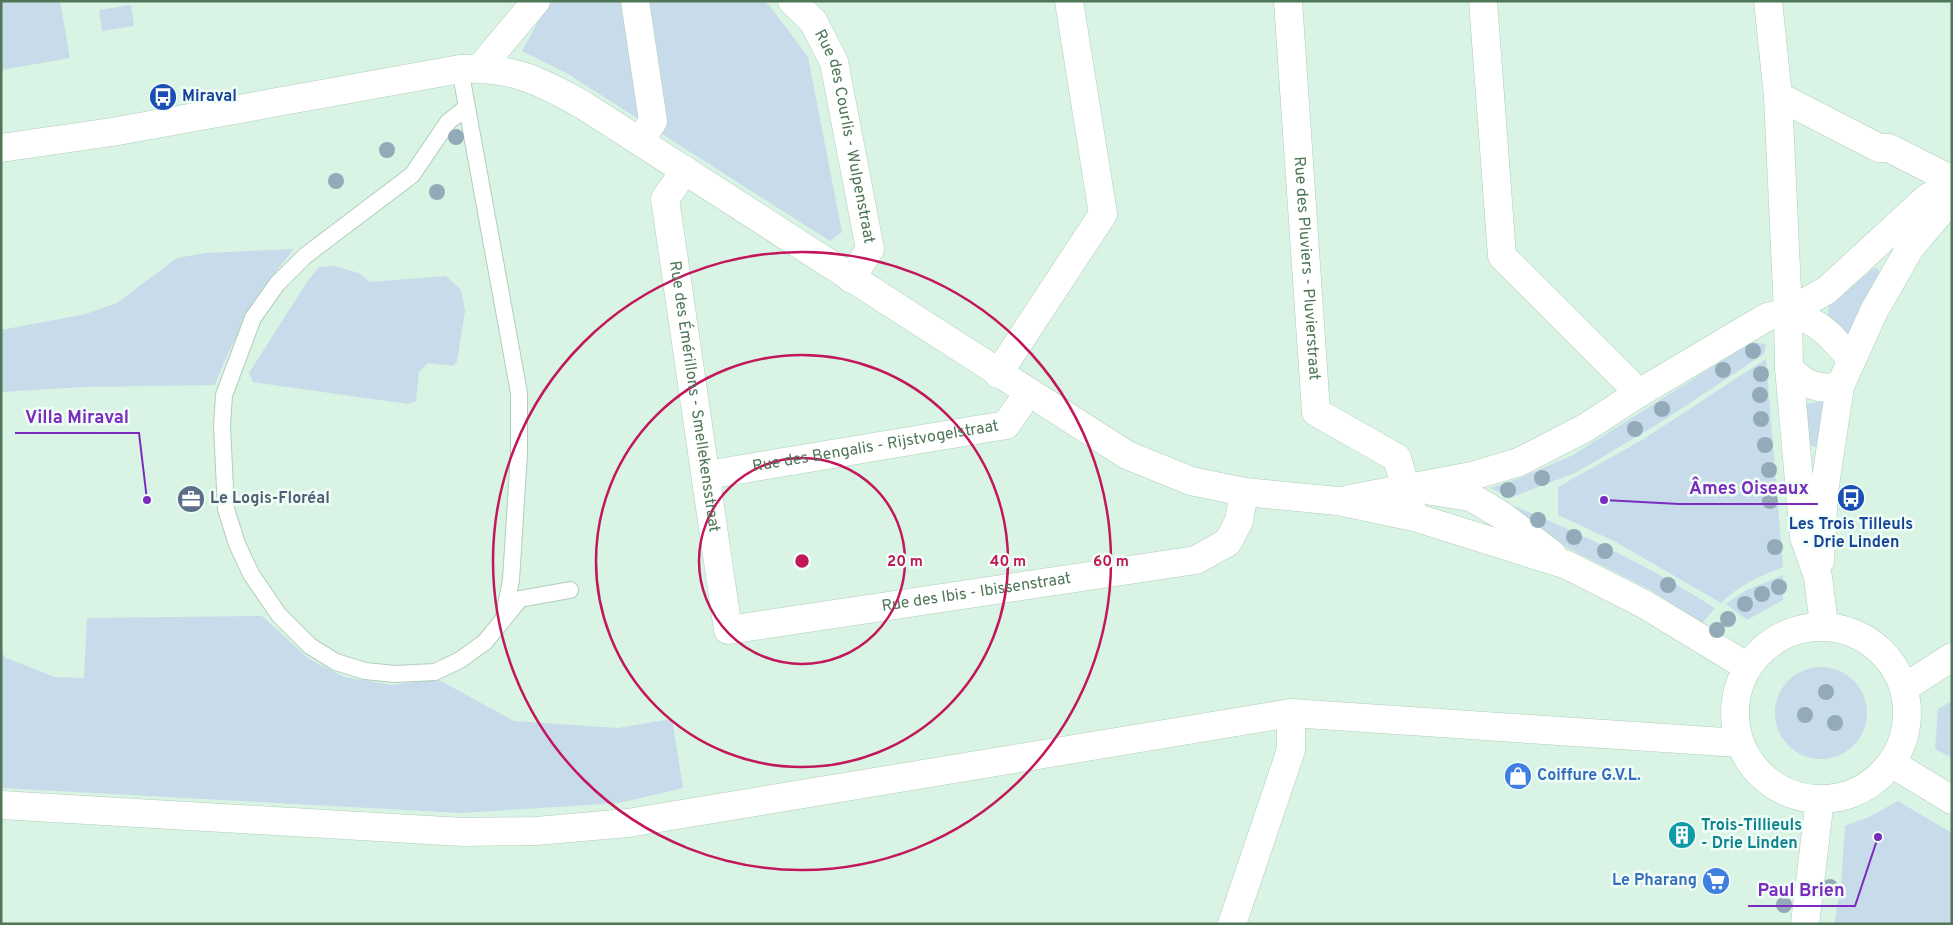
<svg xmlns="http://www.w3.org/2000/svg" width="1953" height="925" viewBox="0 0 1953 925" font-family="Overpass,sans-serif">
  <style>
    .residential { fill: #d9f3e4 }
    .green { fill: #c8dbea }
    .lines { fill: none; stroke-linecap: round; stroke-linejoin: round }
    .lane-casing { stroke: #b0ceb9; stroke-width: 18 }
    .street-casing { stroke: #b0ceb9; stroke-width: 29 }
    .secondary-casing { stroke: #aed1b9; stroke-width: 29 }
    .lane { stroke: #fff; stroke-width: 16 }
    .street { stroke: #fff; stroke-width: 28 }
    .secondary { stroke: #fff; stroke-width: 28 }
    .tree { fill: #93aab8 }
    .ring { fill: none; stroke: #c2185b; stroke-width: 2.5 }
    .labels { text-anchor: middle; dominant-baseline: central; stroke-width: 5; stroke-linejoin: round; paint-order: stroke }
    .transit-label { font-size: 16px; font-weight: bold; fill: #164399; stroke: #f1fef7; text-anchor: start }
    .street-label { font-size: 16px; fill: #4e7657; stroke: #f1fef7 }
    .service-label { font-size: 16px; font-weight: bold; fill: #4e5e75; stroke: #f1fef7; text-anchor: start }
    .shop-label { font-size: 16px; font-weight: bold; fill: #366cbe; stroke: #f1fef7; text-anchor: start }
    .culture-label { font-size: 16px; font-weight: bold; fill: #0d838f; stroke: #f1fef7; text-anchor: start }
    .centre { fill: #c2185b; stroke: #f1fef7; stroke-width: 2.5 }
    .ring-label { font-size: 15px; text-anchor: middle; font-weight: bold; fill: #c2185b; stroke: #f1fef7; stroke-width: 5; stroke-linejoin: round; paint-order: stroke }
    .leader { fill: none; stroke: #7b2cbf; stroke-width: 2 }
    .callout-dot { fill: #7b2cbf; stroke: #f1fef7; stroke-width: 2 }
    .callout-label { font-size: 18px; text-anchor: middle; font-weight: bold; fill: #7b2cbf; stroke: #f1fef7; stroke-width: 5; stroke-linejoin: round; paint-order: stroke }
  </style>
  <rect width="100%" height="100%" fill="#eafcf3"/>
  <!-- residential -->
  <path class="residential" d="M 1,1 L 1952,1 L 1952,924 L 1,924 Z"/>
  <!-- green -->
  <path class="green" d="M 1,1 L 60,1 L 70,58 L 1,70 Z
    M 553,1 L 763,1 L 769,5 L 808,57 L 842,232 L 830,241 L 568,74 L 522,51 L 547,5 Z
    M 131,5 L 134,26 L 102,31 L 99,10 Z
    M 294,249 C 259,290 234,335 215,385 L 82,387 L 1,392 L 1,330 L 86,314 L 117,303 L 177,258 L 206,253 Z
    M 334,266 L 359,273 L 370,282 L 446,276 L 461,290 L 465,311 L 457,361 L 454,366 L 428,363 L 419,372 L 416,401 L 408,404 L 253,382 L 249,373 L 307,282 L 319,267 Z
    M 1874,268 L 1878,269 L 1881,275 L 1848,343 L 1828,315 L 1829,306 Z
    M 1752,342 L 1766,344 L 1764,354 L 1658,424 L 1575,473 L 1512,497 L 1490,488 L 1520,478 L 1573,455 Z
    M 1766,359 L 1783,567 C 1759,576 1739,585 1721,603 L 1616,542 L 1558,515 L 1558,487 L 1642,440 Z
    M 1826,401 L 1817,447 L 1814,447 L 1809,444 L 1805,404 Z
    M 1494,498 C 1572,529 1645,563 1715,608 L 1702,623 L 1649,589 L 1536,532 Z
    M 1783,575 L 1783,600 L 1747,620 L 1726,604 L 1745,591 Z
    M 262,616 L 309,659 L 345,677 L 392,685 L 437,679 L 514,721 L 618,728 L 672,719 L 683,788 L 619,803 L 461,813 L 1,788 L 1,652 L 6,658 L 55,677 L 84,678 L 87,618 Z
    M1775 713a46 46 0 1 1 92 0a46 46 0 1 1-92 0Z
    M 1952,701 L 1952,758 L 1935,749 L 1938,709 Z
    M 1898,801 L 1952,833 L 1952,924 L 1834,924 L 1841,885 L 1845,826 L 1869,817 Z"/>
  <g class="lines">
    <defs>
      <path id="lane" d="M 460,69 L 519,393 L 519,453 L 511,580 L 504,616
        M 467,107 L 448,122 L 412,175 L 305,256 L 277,284 L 253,318 L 224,395 L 222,426 L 226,509 L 237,544 L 251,574 L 279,615 L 310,646 L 336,662 L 365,671 L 395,674 L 435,672 L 460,660 L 485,642 L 520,599 L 570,590"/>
      <g id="street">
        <path d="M 635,1 L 653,121 L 640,141"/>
        <path id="s1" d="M 792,1 L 813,21 L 834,62 L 870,249 L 851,279"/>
        <path id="s2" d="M 1288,1 L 1316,412 L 1397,458 L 1414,517"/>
        <path d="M 1483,1 L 1502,256 L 1639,393"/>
        <path d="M 1768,1 L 1778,96 L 1788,312"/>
        <path d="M 481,67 L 536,1"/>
        <path d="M 1778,96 L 1879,148 L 1889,148 L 1952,180"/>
        <path d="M 1,148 L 112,132 L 460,69 C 510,66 541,81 583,105 L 1127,455 L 1191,481 L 1244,492 L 1338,501 L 1414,517 L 1567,565 L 1644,604 L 1748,667"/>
        <path id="s3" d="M 685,170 L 665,199 L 728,630 L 1196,560 L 1228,542 L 1239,521 L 1244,492"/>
        <path d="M 1788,312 C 1820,322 1830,334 1851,359"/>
        <path d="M 1789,368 C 1804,384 1818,391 1840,386"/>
        <path d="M 998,374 L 1103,214 L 1069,1"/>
        <path id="s4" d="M 707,475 L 1006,425 L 1028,393"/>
        <path d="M 1431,491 L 1471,497 L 1501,515 L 1552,554"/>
        <path d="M 1349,499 L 1472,476 L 1519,462 L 1585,428 L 1639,393 L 1767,317 L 1788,312"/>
        <path d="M 1904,688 L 1952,657"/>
        <path d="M 1891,763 L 1952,800"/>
        <path d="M 1,805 L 463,832 L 536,831 L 628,823 L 1291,713 L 1739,743"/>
        <path d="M 1232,924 L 1291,750 L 1291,713"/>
      </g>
      <path id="secondary" d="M 1820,561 L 1824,492 L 1840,386 L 1874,311 L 1910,248 L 1942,210 L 1946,189
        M 1824,625 L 1818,577 L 1804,537 L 1789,368 L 1788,312 L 1827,290 L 1927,198 L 1952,184
        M1735 713a86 86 0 1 1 172 0a86 86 0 1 1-172 0Z
        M 1805,924 L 1820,799"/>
    </defs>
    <!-- lane casing -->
    <use href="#lane" class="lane-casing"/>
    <!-- street casing -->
    <use href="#street" class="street-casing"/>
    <!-- secondary casing -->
    <use href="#secondary" class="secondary-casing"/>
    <!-- lane -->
    <use href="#lane" class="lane"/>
    <!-- street -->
    <use href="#street" class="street"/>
    <!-- secondary -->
    <use href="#secondary" class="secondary"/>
  </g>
  <!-- trees -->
  <g class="tree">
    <circle cx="456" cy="137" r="8"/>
    <circle cx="387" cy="150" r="8"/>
    <circle cx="336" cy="181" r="8"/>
    <circle cx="437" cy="192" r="8"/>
    <circle cx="1753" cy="351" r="8"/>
    <circle cx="1723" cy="370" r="8"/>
    <circle cx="1761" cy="374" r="8"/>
    <circle cx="1760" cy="395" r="8"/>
    <circle cx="1662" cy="409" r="8"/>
    <circle cx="1761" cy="419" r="8"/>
    <circle cx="1635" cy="429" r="8"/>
    <circle cx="1765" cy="445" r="8"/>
    <circle cx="1769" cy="470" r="8"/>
    <circle cx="1542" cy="478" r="8"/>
    <circle cx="1508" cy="490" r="8"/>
    <circle cx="1770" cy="501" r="8"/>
    <circle cx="1538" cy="520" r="8"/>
    <circle cx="1574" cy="537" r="8"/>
    <circle cx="1775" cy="547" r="8"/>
    <circle cx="1605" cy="551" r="8"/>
    <circle cx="1668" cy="585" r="8"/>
    <circle cx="1779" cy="587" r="8"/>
    <circle cx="1762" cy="594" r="8"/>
    <circle cx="1745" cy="604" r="8"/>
    <circle cx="1728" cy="619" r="8"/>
    <circle cx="1717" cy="630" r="8"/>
    <circle cx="1826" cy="692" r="8"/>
    <circle cx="1805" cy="715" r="8"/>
    <circle cx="1835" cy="723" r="8"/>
    <circle cx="1830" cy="887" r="8"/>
    <circle cx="1784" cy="905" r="8"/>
  </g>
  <!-- distance rings -->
  <g class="ring">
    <circle cx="802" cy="561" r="103"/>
    <circle cx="802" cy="561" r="206"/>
    <circle cx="802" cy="561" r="309"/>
  </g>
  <!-- icons -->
  <defs>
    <symbol id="bus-disc" viewBox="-11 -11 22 22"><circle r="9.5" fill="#1a4fb4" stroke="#f1fef7"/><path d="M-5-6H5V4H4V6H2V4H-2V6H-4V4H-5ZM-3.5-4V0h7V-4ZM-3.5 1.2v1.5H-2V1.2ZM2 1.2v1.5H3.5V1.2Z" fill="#fff"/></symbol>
    <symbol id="office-disc" viewBox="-11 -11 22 22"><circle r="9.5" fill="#5c6f8a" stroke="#f1fef7"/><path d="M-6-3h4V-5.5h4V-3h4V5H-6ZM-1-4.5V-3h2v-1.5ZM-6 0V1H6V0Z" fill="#fff"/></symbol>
    <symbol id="shop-disc" viewBox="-11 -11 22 22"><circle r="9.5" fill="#3f7fe0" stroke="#f1fef7"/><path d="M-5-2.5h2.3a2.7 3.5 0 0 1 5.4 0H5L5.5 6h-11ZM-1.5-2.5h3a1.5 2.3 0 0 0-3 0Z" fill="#fff"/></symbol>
    <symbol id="building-disc" viewBox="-11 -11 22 22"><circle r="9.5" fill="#0f9aa8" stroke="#f1fef7"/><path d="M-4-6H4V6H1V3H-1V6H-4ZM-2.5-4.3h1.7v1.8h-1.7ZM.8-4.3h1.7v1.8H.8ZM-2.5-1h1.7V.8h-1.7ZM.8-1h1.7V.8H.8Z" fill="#fff"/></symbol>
    <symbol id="supermarket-disc" viewBox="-11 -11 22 22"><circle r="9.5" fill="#3f7fe0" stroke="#f1fef7"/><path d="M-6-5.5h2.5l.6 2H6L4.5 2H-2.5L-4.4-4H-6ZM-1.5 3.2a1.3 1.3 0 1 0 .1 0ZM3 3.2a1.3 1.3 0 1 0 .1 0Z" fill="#fff"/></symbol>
  </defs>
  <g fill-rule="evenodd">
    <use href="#bus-disc" x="147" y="81" width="32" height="32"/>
    <use href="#bus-disc" x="1835" y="482" width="32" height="32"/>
    <use href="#office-disc" x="175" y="483" width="32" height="32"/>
    <use href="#shop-disc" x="1502" y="760" width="32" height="32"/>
    <use href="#building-disc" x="1666" y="819" width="32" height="32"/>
    <use href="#supermarket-disc" x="1700" y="865" width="32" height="32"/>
  </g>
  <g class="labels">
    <!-- transit labels -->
    <g class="transit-label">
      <text x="182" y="97">Miraval</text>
      <text x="1851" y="525" text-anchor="middle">Les Trois Tilleuls<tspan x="1851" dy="18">- Drie Linden</tspan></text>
    </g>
    <!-- street labels -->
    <g class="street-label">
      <text stroke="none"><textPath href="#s1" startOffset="150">Rue des Courlis - Wulpenstraat</textPath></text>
      <text stroke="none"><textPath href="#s2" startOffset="268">Rue des Pluviers - Pluvierstraat</textPath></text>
      <text stroke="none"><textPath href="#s3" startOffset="235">Rue des Émérillons - Smellekensstraat</textPath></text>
      <text stroke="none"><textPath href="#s4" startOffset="171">Rue des Bengalis - Rijstvogelstraat</textPath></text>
      <text stroke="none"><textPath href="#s3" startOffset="722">Rue des Ibis - Ibissenstraat</textPath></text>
    </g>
    <!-- service labels -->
    <g class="service-label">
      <text x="210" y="499">Le Logis-Floréal</text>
    </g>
    <!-- shop labels -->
    <g class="shop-label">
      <text x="1537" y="776">Coiffure G.V.L.</text>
      <text x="1697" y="881" text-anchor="end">Le Pharang</text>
    </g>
    <!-- culture labels -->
    <g class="culture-label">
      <text x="1701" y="826">Trois-Tillieuls<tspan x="1701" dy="18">- Drie Linden</tspan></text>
    </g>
  </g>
  <circle cx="802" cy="561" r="8" class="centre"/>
  <g class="ring-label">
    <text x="905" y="566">20 m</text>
    <text x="1008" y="566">40 m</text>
    <text x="1111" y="566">60 m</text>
  </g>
  <!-- callouts -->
  <path class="leader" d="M147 500L139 433H15M1604 500L1679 504H1818M1878 837L1855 906H1748"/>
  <g class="callout-dot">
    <circle cx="147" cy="500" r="5"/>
    <circle cx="1604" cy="500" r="5"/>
    <circle cx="1878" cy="837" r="5"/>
  </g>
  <g class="callout-label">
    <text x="77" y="423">Villa Miraval</text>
    <text x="1749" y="494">Âmes Oiseaux</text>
    <text x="1801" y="896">Paul Brien</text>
  </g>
  <!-- border -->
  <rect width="1953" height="925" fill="none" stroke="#4e7657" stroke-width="5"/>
</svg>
